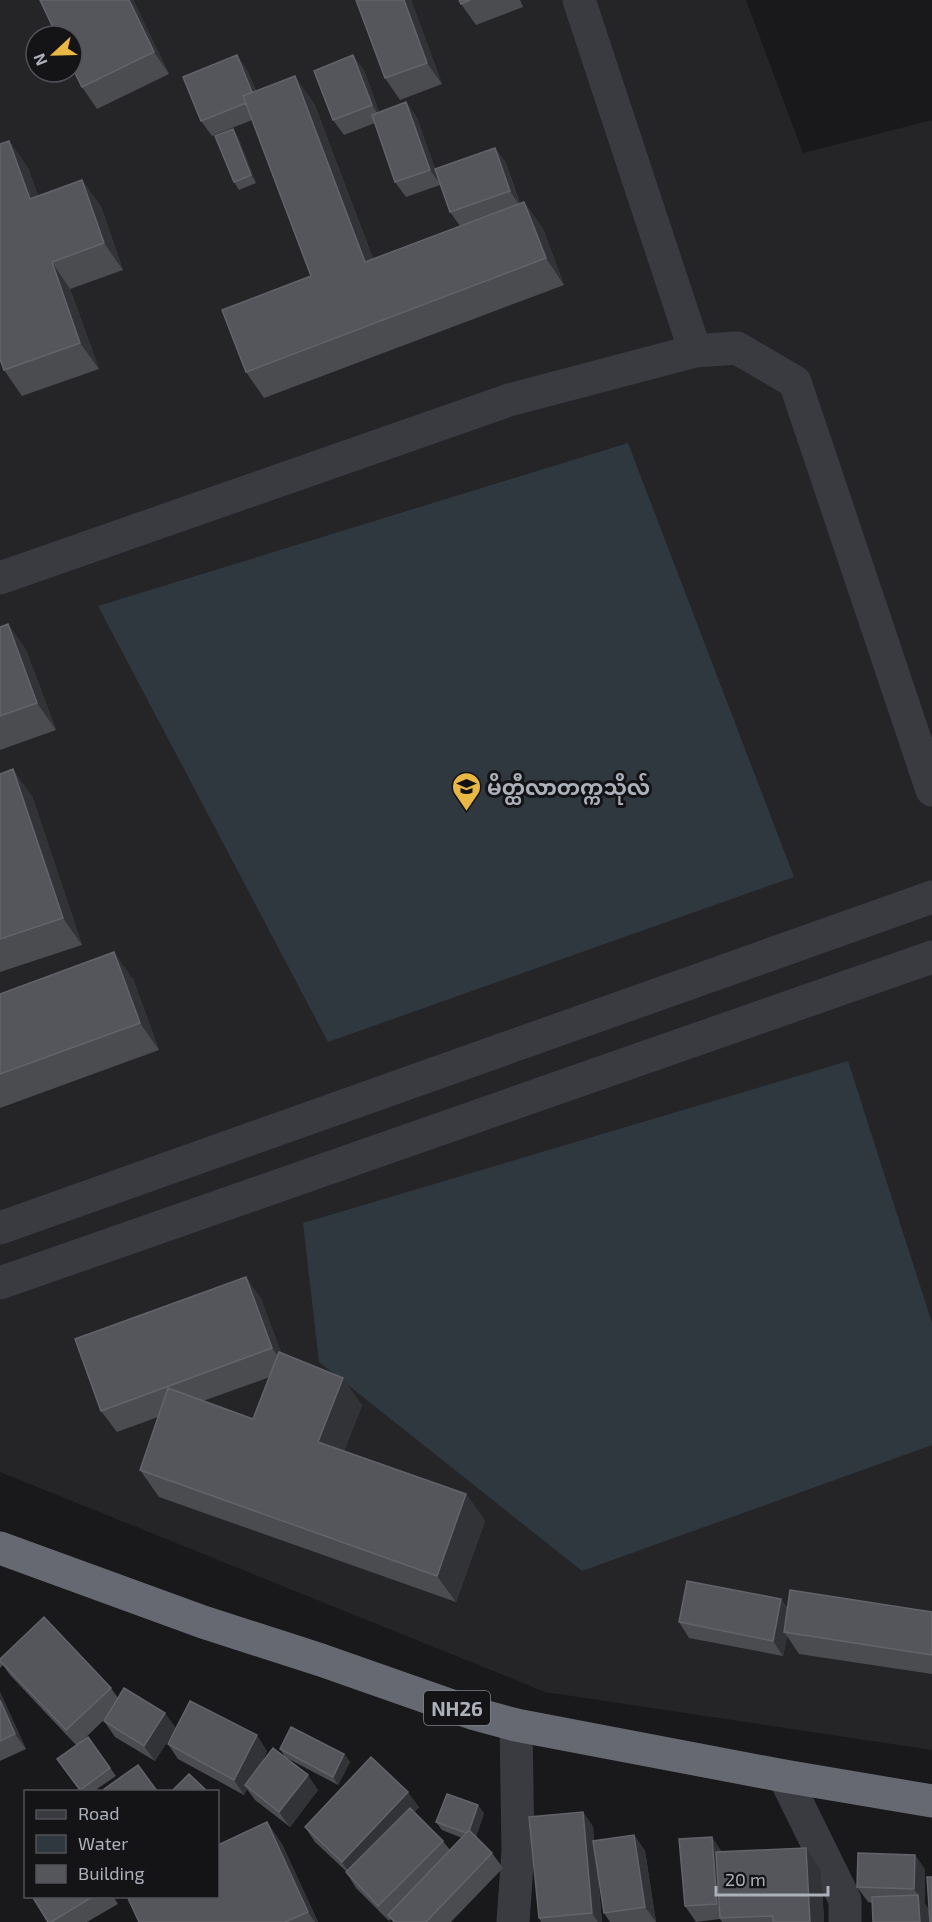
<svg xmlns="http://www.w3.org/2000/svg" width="932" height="1922" viewBox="0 0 932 1922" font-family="'Exo 2','Noto Sans Myanmar',sans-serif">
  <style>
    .built { fill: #252528; fill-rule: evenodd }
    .water { fill: #2f373f }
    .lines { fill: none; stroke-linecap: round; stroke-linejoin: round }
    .minor { stroke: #3a3b40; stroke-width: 33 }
    .highway { stroke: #666971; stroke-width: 33 }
    .wall { fill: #4a4c50; fill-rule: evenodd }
    .shaded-wall { fill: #323336 }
    .building { fill: #55565b; stroke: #62646a; stroke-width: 1.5 }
    .labels { text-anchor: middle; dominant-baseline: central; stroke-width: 6; stroke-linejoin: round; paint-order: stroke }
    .shield { fill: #141416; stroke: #7e8189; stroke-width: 1.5 }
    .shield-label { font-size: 20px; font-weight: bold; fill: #acb0ba }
    .poi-label { font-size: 21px; font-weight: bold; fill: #acb0ba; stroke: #141416; text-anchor: start }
  </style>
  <rect width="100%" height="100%" fill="#19191b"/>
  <!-- built -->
  <path class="built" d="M 0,0 L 746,0 L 803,153 L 932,120 L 932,1750 L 545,1692 L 0,1472 ZM 36,36 L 72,36 L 72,72 L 36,72 Z"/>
  <!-- water -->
  <path class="water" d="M 628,443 L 794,877 L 328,1042 L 98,606 Z
    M 848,1061 L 932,1323 L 932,1445 L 582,1571 L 319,1362 L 303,1223 Z"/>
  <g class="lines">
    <!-- minor -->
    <path class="minor" d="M 579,0 L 695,351 L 737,348 L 795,382 L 932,790
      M 0,578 L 509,400 L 695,351
      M 0,1228 L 932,897
      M 0,1283 L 932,957
      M 784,1776 L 845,1900 L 845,1922
      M 513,1922 L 518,1851 L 516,1725"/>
    <!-- highway -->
    <path class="highway" d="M 0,1548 L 203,1622 L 321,1660 L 472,1713 L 516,1725 L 784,1776 L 932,1801"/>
  </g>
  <!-- wall -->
  <path class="wall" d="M 133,0 L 169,74 L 97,109 L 82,87 Z
    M 411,0 L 442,84 L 400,100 L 385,78 Z
    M 459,0 L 520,0 L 523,7 L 476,25 L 461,4 Z
    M 237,55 L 247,70 L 256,91 L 314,103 L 373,259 L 460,226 L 450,212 L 440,185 L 406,197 L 395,182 L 375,123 L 344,135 L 333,120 L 364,70 L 379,112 L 406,102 L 417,118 L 435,169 L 495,148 L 506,163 L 520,204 L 524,202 L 543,229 L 564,285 L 264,398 L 246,372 L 311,276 L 252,120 L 212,136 L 201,121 Z
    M 233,129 L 238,137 L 256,183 L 239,190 L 234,182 Z
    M 9,141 L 28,168 L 38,196 L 82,180 L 101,207 L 123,270 L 70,289 L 99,369 L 22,396 L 4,370 Z
    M 8,624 L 26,650 L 56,730 L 0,750 L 0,627 Z
    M 0,774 L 32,796 L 82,945 L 0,972 Z
    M 133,979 L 159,1050 L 0,1108 L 0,994 Z
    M 246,1277 L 261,1299 L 281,1353 L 362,1405 L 344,1451 L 466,1494 L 485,1521 L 456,1602 L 159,1497 L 140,1470 L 158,1417 L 117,1432 L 101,1411 ZM 270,1377 L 253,1419 L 203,1401 Z
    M 781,1599 L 788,1609 L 932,1612 L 932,1674 L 799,1654 L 787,1636 L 783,1656 L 689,1638 L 679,1622 Z
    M 0,1658 L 111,1688 L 118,1698 L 176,1728 L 155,1761 L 115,1737 L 104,1721 L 107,1717 L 81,1742 L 88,1737 L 116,1776 L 94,1791 L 80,1791 L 57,1759 L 76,1745 L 10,1675 L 3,1665 L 0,1668 Z
    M 0,1692 L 26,1749 L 0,1761 Z
    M 168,1744 L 267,1751 L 260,1766 L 318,1790 L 290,1827 L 255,1800 L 247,1789 L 244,1795 L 178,1759 Z
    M 280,1749 L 344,1754 L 350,1762 L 338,1785 L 285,1757 Z
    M 419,1807 L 414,1812 L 443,1841 L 450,1850 L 462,1838 L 442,1830 L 436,1822 L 484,1813 L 476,1837 L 492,1853 L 503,1868 L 451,1922 L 393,1922 L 391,1919 L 389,1921 L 356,1888 L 346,1872 L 347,1872 L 315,1842 L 305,1827 Z
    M 583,1812 L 593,1827 L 594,1841 L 634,1835 L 645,1851 L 656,1922 L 610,1922 L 604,1913 L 597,1866 L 602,1922 L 541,1922 L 539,1918 Z
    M 267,1822 L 282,1844 L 318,1922 L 139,1922 Z
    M 806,1848 L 821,1870 L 824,1922 L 722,1922 L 720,1919 L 696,1922 L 685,1906 L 722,1852 Z
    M 915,1855 L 925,1870 L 925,1904 L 929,1910 L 932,1922 L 872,1903 L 868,1902 L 857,1887 Z
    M 32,1896 L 113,1896 L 118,1904 L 87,1922 L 48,1922 Z"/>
  <!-- shaded-wall -->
  <path class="shaded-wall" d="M 129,0 L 133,0 L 169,74 L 154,52 Z
    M 404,0 L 411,0 L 442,84 L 427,63 Z
    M 237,55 L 247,70 L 265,115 L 255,99 Z
    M 353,55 L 364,70 L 382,120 L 372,105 Z
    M 295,76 L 314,103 L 384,289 L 365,262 Z
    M 406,102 L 417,118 L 441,185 L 430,170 Z
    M 233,129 L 238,137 L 256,183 L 251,175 Z
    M 9,141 L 28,168 L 49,225 L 30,199 Z
    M 495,148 L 506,163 L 520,206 L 510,191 Z
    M 82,180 L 101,207 L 123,270 L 104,243 Z
    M 524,202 L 543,229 L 564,285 L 546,258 Z
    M 52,262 L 70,289 L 99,369 L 80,343 Z
    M 8,624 L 26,650 L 56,730 L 37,703 Z
    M 13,769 L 32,796 L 82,945 L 63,918 Z
    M 114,952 L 133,979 L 159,1050 L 140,1023 Z
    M 246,1277 L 261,1299 L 288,1370 L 272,1348 Z
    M 343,1378 L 362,1405 L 337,1469 L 318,1442 Z
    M 466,1494 L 485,1521 L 456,1602 L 437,1576 Z
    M 781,1599 L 791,1614 L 784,1632 L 787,1636 L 783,1656 L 773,1641 Z
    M 0,1692 L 26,1749 L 15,1734 L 0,1700 Z
    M 165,1713 L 176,1728 L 155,1761 L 144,1746 Z
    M 257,1735 L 267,1751 L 248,1788 L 245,1785 L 247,1789 L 244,1795 L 234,1780 Z
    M 344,1754 L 350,1762 L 338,1785 L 333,1777 Z
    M 308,1775 L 318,1790 L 290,1827 L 279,1812 Z
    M 408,1792 L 419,1807 L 353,1878 L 342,1862 Z
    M 478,1805 L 484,1813 L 474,1842 L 468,1834 Z
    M 583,1812 L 593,1827 L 602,1922 L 598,1922 L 592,1913 Z
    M 267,1822 L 282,1844 L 318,1922 L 315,1922 L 308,1912 Z
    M 634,1835 L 645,1851 L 656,1922 L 645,1907 Z
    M 712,1837 L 722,1852 L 728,1919 L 717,1904 Z
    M 806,1848 L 821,1870 L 824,1922 L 810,1922 Z
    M 915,1855 L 925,1870 L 925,1904 L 929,1911 L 930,1922 L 920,1922 L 919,1896 L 914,1889 Z"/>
  <!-- building -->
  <path class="building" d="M 40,0 L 129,0 L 154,52 L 82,87 L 72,67 L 72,36 L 57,36 Z
    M 356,0 L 404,0 L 427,63 L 385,78 Z
    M 459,0 L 470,0 L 461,4 Z
    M 237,55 L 252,92 L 243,96 L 246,103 L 201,121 L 183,77 Z
    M 353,55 L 372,105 L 333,120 L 314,71 Z
    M 295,76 L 365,262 L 524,202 L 546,258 L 246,372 L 222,310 L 311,276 L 243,96 Z
    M 406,102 L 430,170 L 395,182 L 372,115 Z
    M 233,129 L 251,175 L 234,182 L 215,136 Z
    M 9,141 L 30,199 L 82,180 L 104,243 L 52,262 L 80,343 L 4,370 L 0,359 L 0,144 Z
    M 495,148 L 510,191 L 450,212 L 435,169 Z
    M 8,624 L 37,703 L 0,716 L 0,627 Z
    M 13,769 L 63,918 L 0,939 L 0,774 Z
    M 114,952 L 140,1023 L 0,1074 L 0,994 Z
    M 246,1277 L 272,1348 L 101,1411 L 75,1339 Z
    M 279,1352 L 343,1378 L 318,1442 L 466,1494 L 437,1576 L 140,1470 L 168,1388 L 253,1419 Z
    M 687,1581 L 781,1599 L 773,1641 L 679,1622 Z
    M 790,1590 L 932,1612 L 932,1655 L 784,1632 Z
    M 44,1617 L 111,1688 L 66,1730 L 0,1661 L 0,1659 Z
    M 124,1688 L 165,1713 L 144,1746 L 104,1721 Z
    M 0,1700 L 15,1734 L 0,1741 Z
    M 190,1701 L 257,1735 L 234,1780 L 168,1744 Z
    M 291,1727 L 344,1754 L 333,1777 L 280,1749 Z
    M 88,1737 L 110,1768 L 80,1790 L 57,1759 Z
    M 273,1748 L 308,1775 L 279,1812 L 245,1785 Z
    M 371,1757 L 408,1792 L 342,1862 L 305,1827 Z
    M 138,1765 L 157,1791 L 106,1791 L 104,1789 Z
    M 189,1774 L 207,1791 L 172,1791 Z
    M 447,1794 L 478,1805 L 469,1831 L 466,1833 L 436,1822 Z
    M 410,1808 L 443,1841 L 378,1906 L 346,1872 Z
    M 583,1812 L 592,1913 L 539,1918 L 529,1817 Z
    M 267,1822 L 308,1912 L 285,1922 L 139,1922 L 127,1896 L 218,1896 L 218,1845 Z
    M 469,1830 L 492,1853 L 426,1922 L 395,1922 L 388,1915 Z
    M 634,1835 L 645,1907 L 604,1913 L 593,1841 Z
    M 712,1837 L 717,1904 L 685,1906 L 679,1839 Z
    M 806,1848 L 810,1922 L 773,1922 L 773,1916 L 720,1918 L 716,1852 Z
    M 858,1853 L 915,1855 L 914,1889 L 857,1887 Z
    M 927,1877 L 932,1877 L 932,1922 L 930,1922 Z
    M 918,1895 L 920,1922 L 873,1922 L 872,1897 Z
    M 32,1896 L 94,1896 L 51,1922 L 48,1922 Z"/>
  <!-- icons -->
  <defs>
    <symbol id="university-pin" viewBox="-11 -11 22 30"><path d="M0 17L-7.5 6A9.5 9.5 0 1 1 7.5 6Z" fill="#e8b744" stroke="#141416"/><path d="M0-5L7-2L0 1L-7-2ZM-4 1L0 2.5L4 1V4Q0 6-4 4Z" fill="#111"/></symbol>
  </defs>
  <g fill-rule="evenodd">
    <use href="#university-pin" x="450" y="770" width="33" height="45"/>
  </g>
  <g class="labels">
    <!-- shield labels -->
    <rect class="shield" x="424" y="1691" width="66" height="34" rx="4.5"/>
    <g class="shield-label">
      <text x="457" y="1708">NH26</text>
    </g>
    <!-- poi labels -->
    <g class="poi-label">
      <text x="487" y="786">မိတ္ထီလာတက္ကသိုလ်</text>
    </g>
  </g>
  <!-- legend -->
  <rect x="24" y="1790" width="195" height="108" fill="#141416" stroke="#515258" stroke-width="1.5"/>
  <rect x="36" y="1810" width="30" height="9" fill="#3a3b40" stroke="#515258" stroke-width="1.5"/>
  <text x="78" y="1820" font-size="18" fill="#acb0ba">Road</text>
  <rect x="36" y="1835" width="30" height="18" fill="#2f373f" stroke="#515258" stroke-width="1.5"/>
  <text x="78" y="1850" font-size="18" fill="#acb0ba">Water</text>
  <rect x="36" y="1865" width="30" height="18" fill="#55565b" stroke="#515258" stroke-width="1.5"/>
  <text x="78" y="1880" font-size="18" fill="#acb0ba">Building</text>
  <!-- north arrow -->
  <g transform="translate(54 54) rotate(248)"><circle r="28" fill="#141416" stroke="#515258" stroke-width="1.5"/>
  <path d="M0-4.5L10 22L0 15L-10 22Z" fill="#e8b744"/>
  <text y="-9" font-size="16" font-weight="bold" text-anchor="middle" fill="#acb0ba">N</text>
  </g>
  <!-- scale -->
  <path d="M716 1886v9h112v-9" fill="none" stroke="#acb0ba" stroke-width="3"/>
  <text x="725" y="1886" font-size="18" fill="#acb0ba" stroke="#141416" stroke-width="4.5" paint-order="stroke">20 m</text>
</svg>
